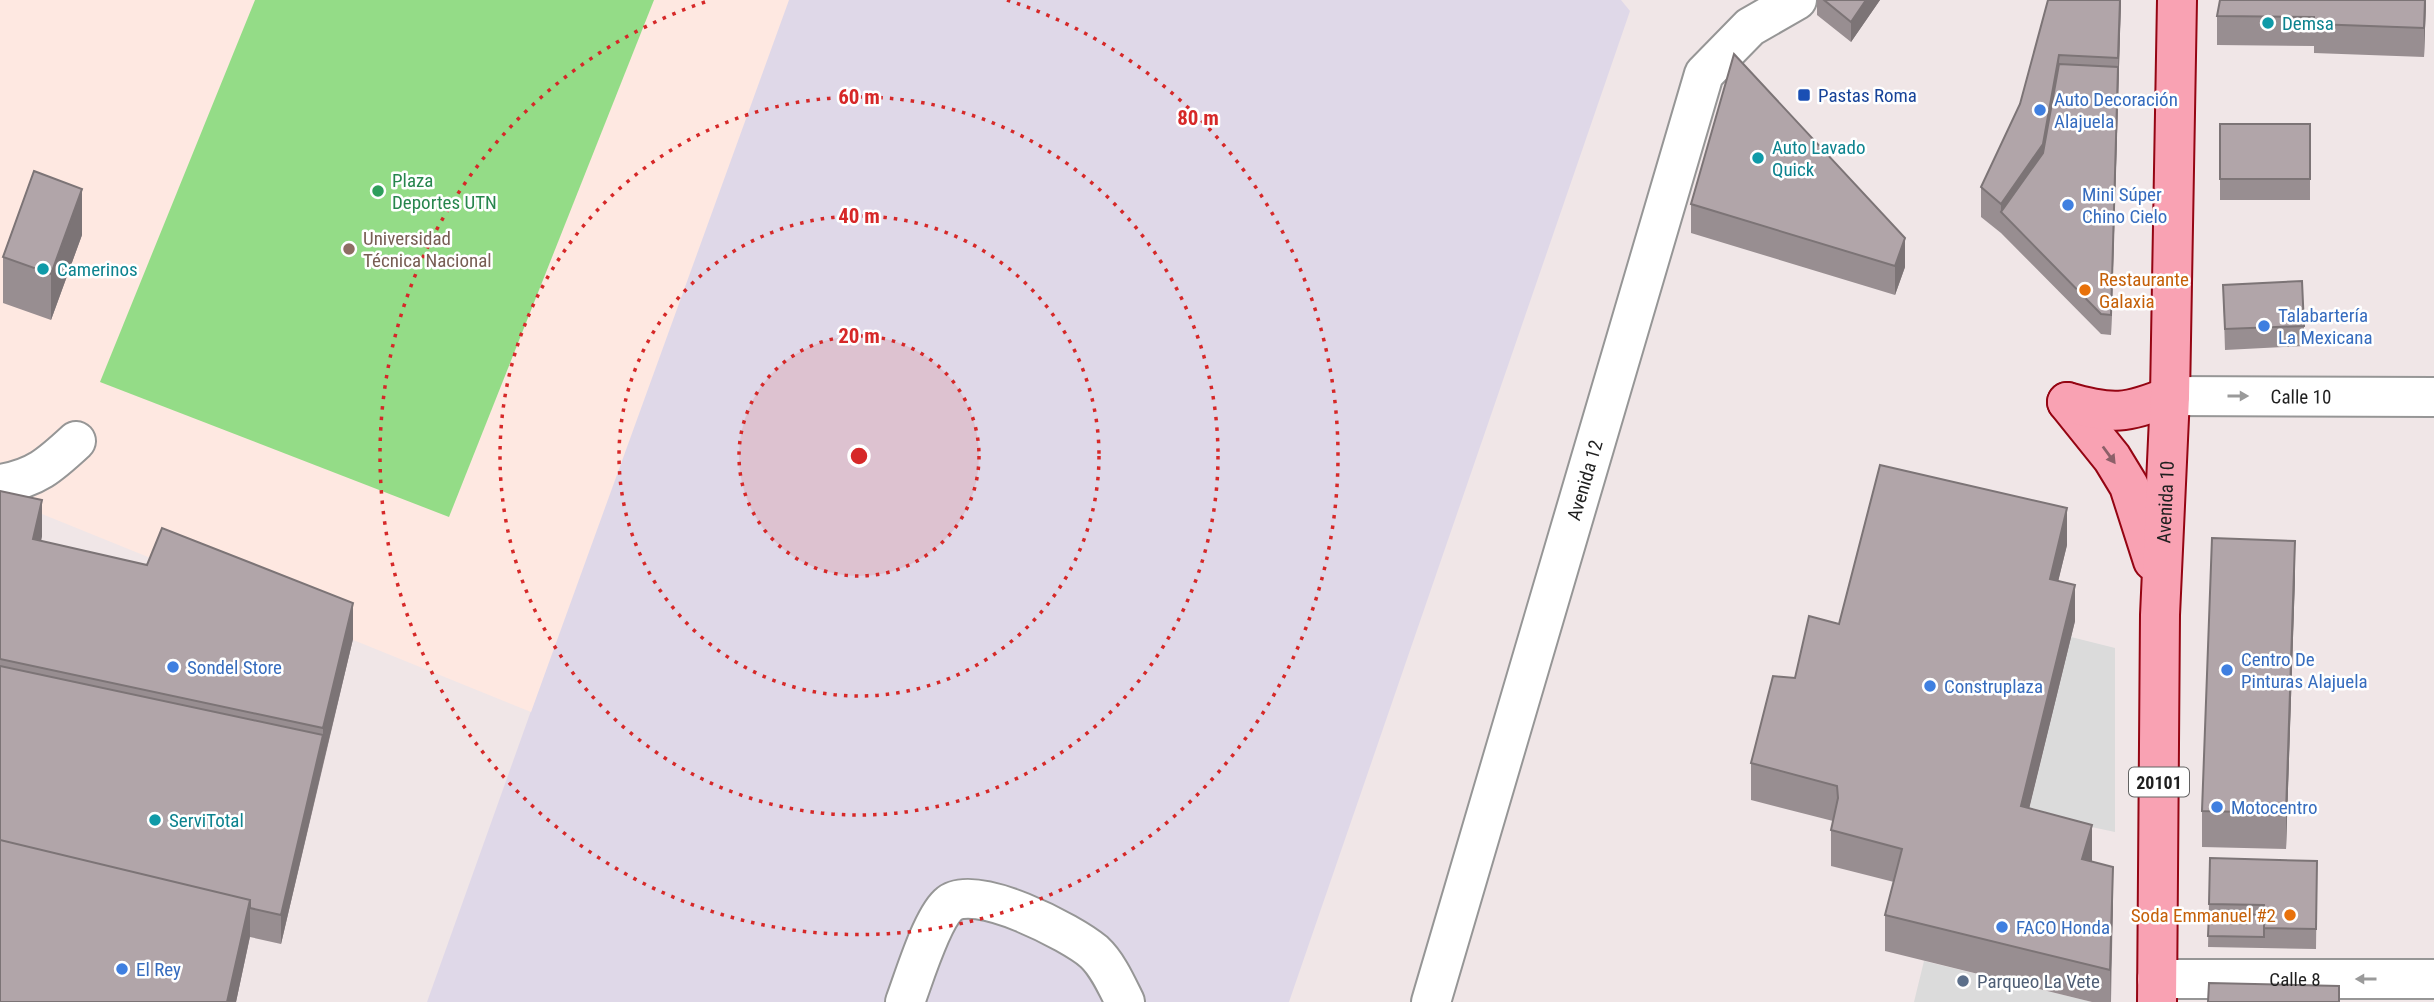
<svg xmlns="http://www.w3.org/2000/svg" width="2434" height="1002" viewBox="0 0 2434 1002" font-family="'Roboto Condensed',sans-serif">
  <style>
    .industrial { fill: #dfd8e8 }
    .education { fill: #fee8e1 }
    .pitch { fill: #94dc87 }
    .parking { fill: #dbdbdb }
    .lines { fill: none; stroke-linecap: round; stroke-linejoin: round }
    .minor-casing { stroke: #969696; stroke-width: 42 }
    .major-casing { stroke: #950513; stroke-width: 42 }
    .minor { stroke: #fff; stroke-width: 38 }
    .major { stroke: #f9a2b3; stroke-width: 38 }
    .wall { fill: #988e91 }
    .shaded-wall { fill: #7c7476 }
    .building { fill: #b1a5a9; stroke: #7c7476; stroke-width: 2 }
    .oneway { fill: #9a9a9a }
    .oneway2 { fill: #8c6069 }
    .ring { fill: none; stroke: #d62828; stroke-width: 3.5; stroke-dasharray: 3.5 7 }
    .culture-dot { fill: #0f9aa8; stroke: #fff; stroke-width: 2.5 }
    .transit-dot { fill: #1a4fb4; stroke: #fff; stroke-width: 2.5 }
    .shop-dot { fill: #3f7fe0; stroke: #fff; stroke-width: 2.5 }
    .leisure-dot { fill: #2e9e5b; stroke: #fff; stroke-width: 2.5 }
    .education-dot { fill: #8d6e63; stroke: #fff; stroke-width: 2.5 }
    .food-dot { fill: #e8710a; stroke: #fff; stroke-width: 2.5 }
    .service-dot { fill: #5c6f8a; stroke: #fff; stroke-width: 2.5 }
    .labels { text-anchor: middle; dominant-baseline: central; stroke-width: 5; stroke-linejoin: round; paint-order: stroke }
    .shield { fill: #fff; stroke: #626262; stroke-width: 2 }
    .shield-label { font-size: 18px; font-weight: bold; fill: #1f1f1f }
    .culture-label { font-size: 19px; fill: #0d838f; stroke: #fff; text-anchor: start }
    .transit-label { font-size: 19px; fill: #164399; stroke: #fff; text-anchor: start }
    .shop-label { font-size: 19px; fill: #366cbe; stroke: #fff; text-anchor: start }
    .leisure-label { font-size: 19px; fill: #27864d; stroke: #fff; text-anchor: start }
    .education-label { font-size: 19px; fill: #785e54; stroke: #fff; text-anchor: start }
    .food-label { font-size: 19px; fill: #c56008; stroke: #fff; text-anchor: start }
    .street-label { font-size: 19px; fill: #1f1f1f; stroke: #fff }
    .service-label { font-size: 19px; fill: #4e5e75; stroke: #fff; text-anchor: start }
    .centre { fill: #d62828; stroke: #fff; stroke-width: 3.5 }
    .ring-label { font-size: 21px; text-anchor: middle; font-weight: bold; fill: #d62828; stroke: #fff; stroke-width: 5; stroke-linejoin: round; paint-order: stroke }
  </style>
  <rect width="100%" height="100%" fill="#f0e6e7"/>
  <!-- industrial -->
  <path class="industrial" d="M 785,0 L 1621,0 L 1630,11 L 1289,1002 L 427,1002 Z"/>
  <!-- education -->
  <path class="education" d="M 0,0 L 789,0 L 531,712 L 0,497 Z"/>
  <!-- pitch -->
  <path class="pitch" d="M 255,0 L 654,0 L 449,517 L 100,382 Z"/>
  <!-- parking -->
  <path class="parking" d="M 2071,637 L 2115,648 L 2115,832 L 2068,822 L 2021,842 Z
    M 1924,961 L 2092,1002 L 1914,1002 Z"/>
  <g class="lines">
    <defs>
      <g id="minor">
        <path id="s1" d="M 2170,396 L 2434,397"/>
        <path d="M 0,484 C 36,478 50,465 76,441"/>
        <path id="s2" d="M 2157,979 L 2434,979"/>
        <path d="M 905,1002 C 914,978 931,921 948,905 C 973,881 1072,933 1094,952 C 1108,965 1117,986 1125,1002"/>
        <path id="s3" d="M 1431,1002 L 1704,74 L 1750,27 L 1797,0"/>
      </g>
      <g id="major">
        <path d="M 2067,402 L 2112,458 L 2129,486 L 2153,561"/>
        <path d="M 2067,402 C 2112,415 2127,414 2170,396"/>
        <path id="s4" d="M 2157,1002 L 2160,615 L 2170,396 L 2177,0"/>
      </g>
    </defs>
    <!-- minor casing -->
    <use href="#minor" class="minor-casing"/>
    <!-- major casing -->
    <use href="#major" class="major-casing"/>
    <!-- minor -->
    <use href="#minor" class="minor"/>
    <!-- major -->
    <use href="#major" class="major"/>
  </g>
  <!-- wall -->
  <path class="wall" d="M 1817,0 L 1880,0 L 1851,42 L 1817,15 Z
    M 2048,0 L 2121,0 L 2111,335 L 2101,334 L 2001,233 L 1981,217 L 1981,187 L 2020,104 Z
    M 2220,0 L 2426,0 L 2424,57 L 2314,53 L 2314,46 L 2217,45 L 2217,16 Z
    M 2220,124 L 2310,124 L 2310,200 L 2220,200 Z
    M 1691,204 L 1905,267 L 1895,295 L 1691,233 Z
    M 82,235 L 51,320 L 3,303 L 3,257 Z
    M 2223,285 L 2304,326 L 2304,346 L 2225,350 Z
    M 0,491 L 42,536 L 41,541 L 353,639 L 281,944 L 250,937 L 236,1002 L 0,1002 Z
    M 2067,545 L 2058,581 L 2075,621 L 2029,808 L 2092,862 L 2113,903 L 2111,1002 L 2092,1002 L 1885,951 L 1885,915 L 1894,882 L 1831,866 L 1831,830 L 1833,821 L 1751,800 L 1751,763 L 1795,678 L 1839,624 Z
    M 2295,577 L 2286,849 L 2202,847 L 2202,811 Z
    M 2210,858 L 2317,861 L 2316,949 L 2208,947 Z"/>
  <!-- shaded-wall -->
  <path class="shaded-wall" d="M 1866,0 L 1880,0 L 1851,42 L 1851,22 Z
    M 2120,0 L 2121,0 L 2111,335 L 2111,315 Z
    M 2425,0 L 2426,0 L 2424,57 L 2424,28 Z
    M 2059,55 L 2059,85 L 2043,173 L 2001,212 L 2001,204 Z
    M 82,189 L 82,235 L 51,320 L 51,274 Z
    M 1905,238 L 1905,267 L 1895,295 L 1895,266 Z
    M 42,500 L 42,536 L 33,575 L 33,539 Z
    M 2067,508 L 2067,545 L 2050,615 L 2050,579 Z
    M 2295,541 L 2295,577 L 2286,849 L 2286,813 Z
    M 2075,585 L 2075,621 L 2021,842 L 2021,806 Z
    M 353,603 L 353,639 L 323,764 L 323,728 Z
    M 323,735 L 323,764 L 281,944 L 281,915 Z
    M 2092,825 L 2092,861 L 2082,895 L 2082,859 Z
    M 2113,867 L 2113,903 L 2110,1002 L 2110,970 Z
    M 250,900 L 250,936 L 236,1002 L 227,1002 Z"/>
  <!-- building -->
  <path class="building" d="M 1824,0 L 1866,0 L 1851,22 Z
    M 2048,0 L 2120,0 L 2118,58 L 2059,55 L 2043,144 L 2001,204 L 1981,187 L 2020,104 Z
    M 2220,0 L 2425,0 L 2424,28 L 2314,24 L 2314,17 L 2217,16 Z
    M 1734,54 L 1905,238 L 1895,266 L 1691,204 Z
    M 2059,64 L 2118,67 L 2111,315 L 2101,314 L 2001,212 L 2043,153 Z
    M 2220,124 L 2310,124 L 2310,179 L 2220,179 Z
    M 34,171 L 82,189 L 51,274 L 3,257 Z
    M 2302,281 L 2304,326 L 2225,329 L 2223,285 Z
    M 1880,465 L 2067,508 L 2050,579 L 2075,585 L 2021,806 L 2092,825 L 2082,859 L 2113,867 L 2110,970 L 1885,915 L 1902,849 L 1831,830 L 1838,798 L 1837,786 L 1751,763 L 1773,676 L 1795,678 L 1809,616 L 1839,624 Z
    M 0,491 L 42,500 L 33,539 L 147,565 L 162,528 L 353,603 L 323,728 L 0,659 Z
    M 2212,538 L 2295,541 L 2286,813 L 2202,811 Z
    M 0,666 L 323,735 L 281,915 L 250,908 L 250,900 L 0,840 Z
    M 0,840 L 250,900 L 227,1002 L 0,1002 Z
    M 2210,858 L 2317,861 L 2316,929 L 2264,928 L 2264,905 L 2209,904 Z
    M 2209,913 L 2264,915 L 2264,937 L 2208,936 Z
    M 2209,983 L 2339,986 L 2339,1002 L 2208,1002 Z"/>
  <!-- one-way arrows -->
  <defs><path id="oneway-solid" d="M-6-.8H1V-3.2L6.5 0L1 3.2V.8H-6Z" transform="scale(1.75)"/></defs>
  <g class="oneway">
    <use href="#oneway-solid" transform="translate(2238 396)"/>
    <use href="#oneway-solid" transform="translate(2366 979) rotate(180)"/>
  </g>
  <use class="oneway2" href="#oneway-solid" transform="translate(2109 455) rotate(54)"/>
  <!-- distance rings -->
  <circle cx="859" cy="456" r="120" fill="#d62828" fill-opacity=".12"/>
  <g class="ring">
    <circle cx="859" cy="456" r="120"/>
    <circle cx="859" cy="456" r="240"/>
    <circle cx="859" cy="456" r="359"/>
    <path d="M1007 0A479 479 0 1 1 711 0"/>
  </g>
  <!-- markers -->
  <g class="culture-dot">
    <circle cx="2268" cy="23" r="7"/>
    <circle cx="1758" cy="158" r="7"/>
    <circle cx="43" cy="269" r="7"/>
    <circle cx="155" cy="820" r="7"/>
  </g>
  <rect class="transit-dot" x="1797" y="88" width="14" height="14" rx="3.5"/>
  <g class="shop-dot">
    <circle cx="2040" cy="110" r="7"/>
    <circle cx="2068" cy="205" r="7"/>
    <circle cx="2264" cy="326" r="7"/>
    <circle cx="173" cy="667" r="7"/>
    <circle cx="2227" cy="670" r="7"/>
    <circle cx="1930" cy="686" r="7"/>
    <circle cx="2217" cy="807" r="7"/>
    <circle cx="2002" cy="927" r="7"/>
    <circle cx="122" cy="969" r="7"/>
  </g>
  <circle class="leisure-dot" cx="378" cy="191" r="7"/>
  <circle class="education-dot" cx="349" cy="249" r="7"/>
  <g class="food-dot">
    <circle cx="2085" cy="290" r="7"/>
    <circle cx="2290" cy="915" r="7"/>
  </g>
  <circle class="service-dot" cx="1963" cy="981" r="7"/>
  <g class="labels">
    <!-- shield labels -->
    <rect class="shield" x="2129" y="767.5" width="60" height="29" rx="5"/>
    <g class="shield-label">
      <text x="2159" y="782">20101</text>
    </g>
    <!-- culture labels -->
    <g class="culture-label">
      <text x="2282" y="23">Demsa</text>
      <text x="1772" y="147">Auto Lavado<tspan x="1772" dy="22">Quick</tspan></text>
      <text x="57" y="269">Camerinos</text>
      <text x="169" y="820">ServiTotal</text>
    </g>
    <!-- transit labels -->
    <g class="transit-label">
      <text x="1818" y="95">Pastas Roma</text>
    </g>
    <!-- shop labels -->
    <g class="shop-label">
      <text x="2054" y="99">Auto Decoración<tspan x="2054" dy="22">Alajuela</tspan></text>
      <text x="2082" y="194">Mini Súper<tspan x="2082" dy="22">Chino Cielo</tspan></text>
      <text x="2278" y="315">Talabartería<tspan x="2278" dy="22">La Mexicana</tspan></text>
      <text x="2241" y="659">Centro De<tspan x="2241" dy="22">Pinturas Alajuela</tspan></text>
      <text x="187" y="667">Sondel Store</text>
      <text x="1944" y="686">Construplaza</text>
      <text x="2231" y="807">Motocentro</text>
      <text x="2016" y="927">FACO Honda</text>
      <text x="136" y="969">El Rey</text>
    </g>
    <!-- leisure labels -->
    <g class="leisure-label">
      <text x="392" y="180">Plaza<tspan x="392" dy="22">Deportes UTN</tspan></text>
    </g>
    <!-- education labels -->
    <g class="education-label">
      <text x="363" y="238">Universidad<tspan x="363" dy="22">Técnica Nacional</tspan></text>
    </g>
    <!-- food labels -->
    <g class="food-label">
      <text x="2099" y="279">Restaurante<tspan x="2099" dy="22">Galaxia</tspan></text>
      <text x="2276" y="915" text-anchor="end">Soda Emmanuel #2</text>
    </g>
    <!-- street labels -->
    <g class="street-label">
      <text stroke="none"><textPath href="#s1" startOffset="131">Calle 10</textPath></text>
      <text stroke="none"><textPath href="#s3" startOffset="544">Avenida 12</textPath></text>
      <text stroke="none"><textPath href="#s4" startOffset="500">Avenida 10</textPath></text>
      <text stroke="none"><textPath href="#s2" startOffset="138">Calle 8</textPath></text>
    </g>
    <!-- service labels -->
    <g class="service-label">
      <text x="1977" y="981">Parqueo La Vete</text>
    </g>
  </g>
  <circle cx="859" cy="456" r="10" class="centre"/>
  <g class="ring-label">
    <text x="859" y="104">60 m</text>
    <text x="1198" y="125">80 m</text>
    <text x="859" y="223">40 m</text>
    <text x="859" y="343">20 m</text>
  </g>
</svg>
